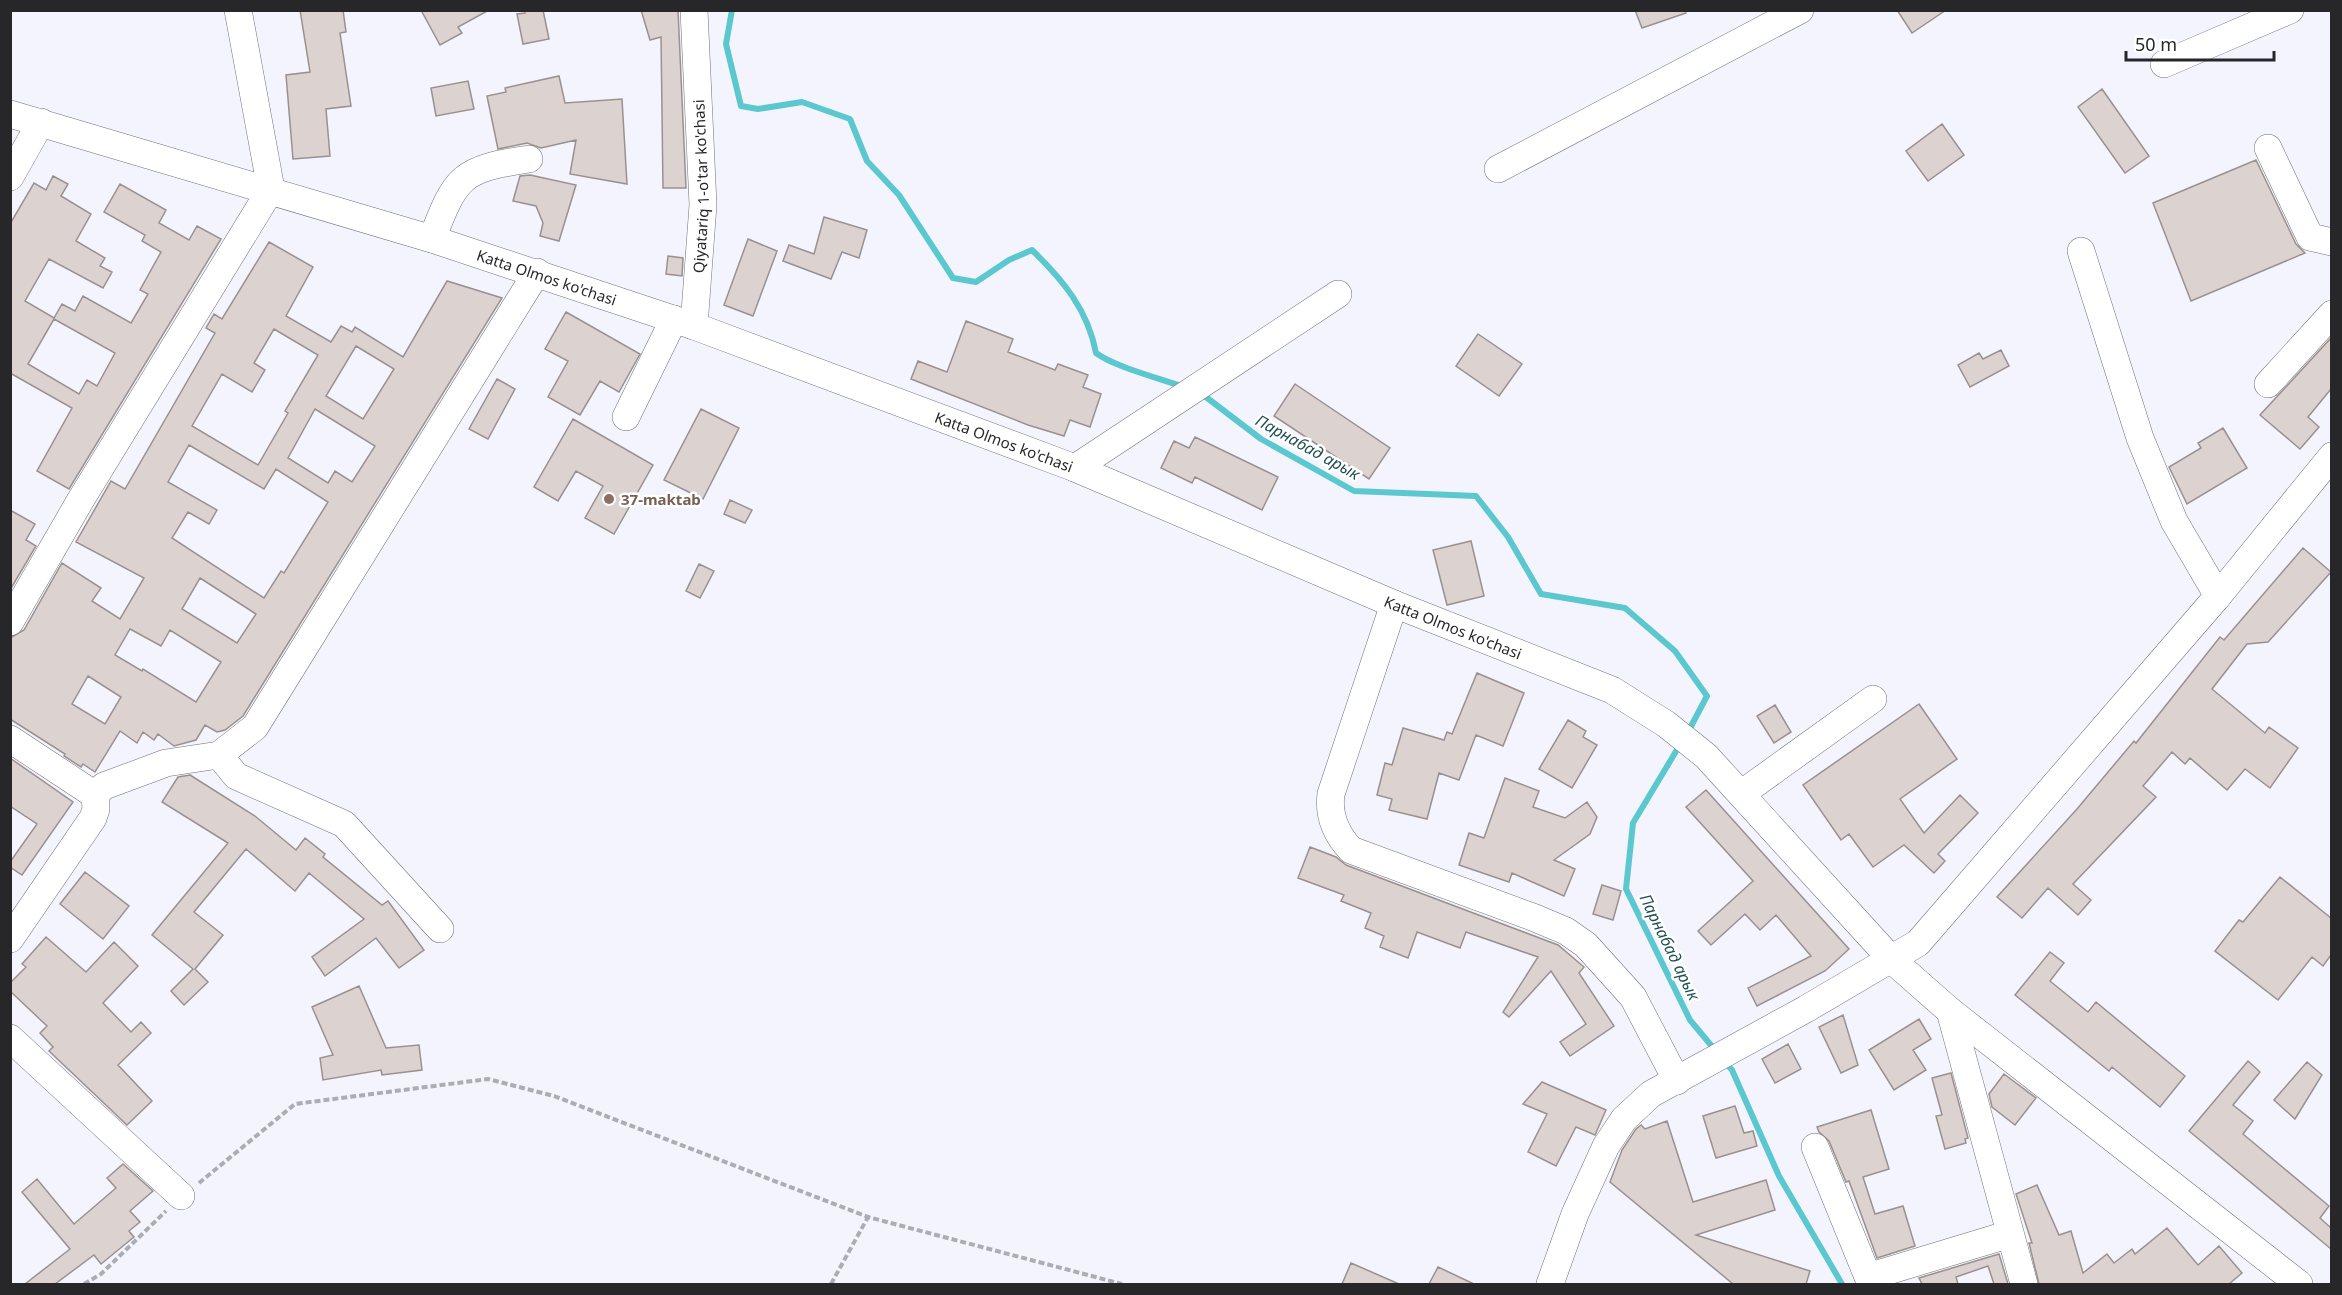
<svg xmlns="http://www.w3.org/2000/svg" width="2342" height="1295" viewBox="0 0 2342 1295" font-family="'Noto Sans',sans-serif">
  <style>
    .lines { fill: none; stroke-linecap: round; stroke-linejoin: round }
    .stream { stroke: #5ac8ce; stroke-width: 6 }
    .building { fill: #dcd3d1; stroke: #9a918f; stroke-width: 1.5; fill-rule: evenodd }
    .minor-casing { stroke: #71727a; stroke-width: 28 }
    .path { stroke: #acacb3; stroke-width: 4; stroke-dasharray: 6 3; stroke-linecap: butt }
    .minor { stroke: #fff; stroke-width: 27 }
    .education-dot { fill: #8d6e63; stroke: #fff; stroke-width: 2 }
    .labels { text-anchor: middle; dominant-baseline: central; stroke-width: 5; stroke-linejoin: round; paint-order: stroke }
    .street-label { font-size: 15px; fill: #27272a; stroke: #fff }
    .education-label { font-size: 15px; font-weight: bold; fill: #785e54; stroke: #fff; text-anchor: start }
    .water-label { font-size: 16px; font-style: italic; fill: #1f4f52; stroke: #fff }
  </style>
  <rect width="100%" height="100%" fill="#f3f4fd"/>
  <g class="lines">
    <!-- stream -->
    <path class="stream" d="M 732,10 L 726,44 L 741,106 L 758,109 L 802,102 L 850,119 L 867,161 L 899,195 L 953,278 L 976,282 L 1009,260 L 1032,250 C 1063,280 1088,310 1096,353 C 1115,367 1159,378 1184,387
      M 1202,394 L 1261,439 L 1354,491 L 1476,496 L 1508,537 L 1541,594 L 1625,608 L 1675,651 L 1707,696 L 1688,732
      M 1681,743 L 1633,823 L 1626,889 L 1690,1020 L 1715,1050
      M 1725,1062 L 1732,1070 L 1779,1176 L 1842,1284"/>
  </g>
  <!-- building -->
  <path class="building" d="M 300,10 L 343,10 L 346,32 L 340,33 L 351,106 L 326,109 L 330,156 L 293,159 L 286,75 L 310,72 Z
    M 421,10 L 489,10 L 458,27 L 462,33 L 440,45 Z
    M 525,10 L 543,10 L 549,39 L 523,44 L 517,14 L 525,13 Z
    M 641,10 L 678,10 L 686,188 L 663,188 L 661,37 L 650,40 Z
    M 1635,10 L 1685,10 L 1686,13 L 1642,28 Z
    M 1897,10 L 1946,10 L 1912,33 Z
    M 559,76 L 565,103 L 622,99 L 627,184 L 570,174 L 576,140 L 541,148 L 527,143 L 498,149 L 487,96 L 506,92 L 505,88 Z
    M 468,81 L 474,109 L 436,116 L 431,88 Z
    M 2102,89 L 2149,156 L 2125,173 L 2078,107 Z
    M 1942,124 L 1964,155 L 1928,181 L 1906,151 Z
    M 2256,160 L 2296,244 L 2305,253 L 2191,301 L 2153,203 Z
    M 530,175 L 576,185 L 559,241 L 540,236 L 543,223 L 536,206 L 513,201 L 520,176 Z
    M 53,176 L 68,184 L 61,196 L 91,214 L 76,241 L 105,258 L 100,266 L 112,272 L 103,288 L 49,259 L 25,301 L 54,318 L 62,304 L 75,311 L 83,296 L 131,323 L 148,294 L 140,290 L 161,252 L 142,241 L 145,235 L 104,212 L 120,184 L 166,210 L 159,223 L 189,240 L 197,226 L 221,239 L 69,489 L 37,471 L 72,408 L 10,373 L 10,224 L 34,183 L 46,190 ZM 54,319 L 115,353 L 97,386 L 87,380 L 79,394 L 28,364 Z
    M 824,217 L 867,230 L 859,258 L 842,252 L 831,279 L 783,261 L 789,245 L 814,254 Z
    M 748,239 L 777,251 L 753,316 L 724,305 Z
    M 269,242 L 313,267 L 286,316 L 331,342 L 341,326 L 352,332 L 355,327 L 403,357 L 447,281 L 502,298 L 243,716 L 225,730 L 217,732 L 205,725 L 196,740 L 174,746 L 158,734 L 154,740 L 143,732 L 137,743 L 120,731 L 95,772 L 83,764 L 81,767 L 64,756 L 65,754 L 10,719 L 10,638 L 24,630 L 62,563 L 101,588 L 92,601 L 120,619 L 144,578 L 76,542 L 111,481 L 125,489 L 215,333 L 206,328 L 214,314 L 222,319 ZM 274,329 L 318,355 L 285,411 L 288,413 L 258,465 L 192,426 L 222,374 L 252,392 L 265,370 L 254,363 ZM 356,346 L 394,369 L 363,419 L 326,396 ZM 315,409 L 375,446 L 352,482 L 335,471 L 328,483 L 288,458 ZM 189,445 L 264,489 L 276,469 L 328,502 L 284,573 L 281,571 L 264,598 L 172,538 L 188,512 L 209,524 L 217,510 L 168,482 ZM 200,578 L 256,614 L 237,643 L 182,609 ZM 130,629 L 161,646 L 170,630 L 221,662 L 196,702 L 143,669 L 142,671 L 115,655 ZM 88,676 L 121,697 L 105,724 L 72,704 Z
    M 668,256 L 683,258 L 682,276 L 666,274 Z
    M 566,312 L 640,354 L 619,392 L 600,381 L 580,415 L 548,397 L 568,361 L 545,349 Z
    M 966,321 L 1013,339 L 1008,352 L 1055,370 L 1058,364 L 1088,375 L 1083,387 L 1101,394 L 1090,427 L 1070,420 L 1064,436 L 1028,425 L 911,379 L 918,361 L 947,372 Z
    M 1478,334 L 1522,364 L 1499,396 L 1456,366 Z
    M 2331,338 L 2331,389 L 2308,417 L 2319,427 L 2300,449 L 2260,415 Z
    M 2001,350 L 2009,366 L 1970,387 L 1958,365 L 1979,353 L 1983,359 Z
    M 497,379 L 515,389 L 488,439 L 469,429 Z
    M 1295,384 L 1390,448 L 1369,479 L 1274,416 Z
    M 701,409 L 739,428 L 703,499 L 664,480 Z
    M 573,419 L 653,465 L 614,534 L 585,518 L 603,486 L 576,471 L 558,501 L 534,487 Z
    M 2223,428 L 2247,468 L 2187,504 L 2169,467 L 2201,448 L 2198,443 Z
    M 1195,437 L 1278,477 L 1262,510 L 1195,477 L 1192,483 L 1161,468 L 1174,441 L 1189,448 Z
    M 730,500 L 752,510 L 745,523 L 724,514 Z
    M 10,510 L 35,524 L 26,540 L 36,546 L 10,590 Z
    M 1471,541 L 1484,596 L 1447,605 L 1433,550 Z
    M 2303,548 L 2331,572 L 2268,642 L 2247,644 L 2212,689 L 2265,733 L 2269,727 L 2298,748 L 2270,788 L 2245,769 L 2227,790 L 2190,758 L 2185,764 L 2172,752 L 2143,786 L 2156,797 L 2073,884 L 2091,900 L 2078,915 L 2048,888 L 2022,918 L 1997,897 L 2077,809 L 2134,741 L 2136,743 L 2220,637 L 2224,640 Z
    M 699,564 L 714,571 L 700,598 L 686,591 Z
    M 1477,673 L 1524,693 L 1503,746 L 1476,735 L 1459,780 L 1439,773 L 1427,819 L 1389,810 L 1392,799 L 1377,795 L 1385,763 L 1392,765 L 1403,728 L 1444,740 L 1447,732 L 1452,734 Z
    M 1919,704 L 1957,759 L 1900,799 L 1924,833 L 1960,795 L 1978,813 L 1938,854 L 1945,861 L 1934,873 L 1904,845 L 1873,867 L 1849,834 L 1841,840 L 1803,785 Z
    M 1775,705 L 1791,732 L 1774,743 L 1757,716 Z
    M 1568,720 L 1586,731 L 1583,737 L 1597,745 L 1572,788 L 1539,769 Z
    M 10,758 L 73,802 L 22,875 L 10,867 L 10,862 L 37,824 L 10,806 Z
    M 190,775 L 255,816 L 296,850 L 305,838 L 325,854 L 323,857 L 382,905 L 388,901 L 424,950 L 399,968 L 376,938 L 325,976 L 312,957 L 364,919 L 309,873 L 295,891 L 246,849 L 194,912 L 223,935 L 195,969 L 208,982 L 184,1005 L 171,991 L 193,969 L 152,935 L 228,843 L 162,802 L 178,777 Z
    M 1505,778 L 1539,791 L 1533,807 L 1565,818 L 1587,802 L 1597,817 L 1590,834 L 1554,860 L 1575,869 L 1564,896 L 1512,873 L 1509,882 L 1459,865 L 1469,833 L 1484,838 Z
    M 1706,790 L 1849,949 L 1825,971 L 1757,1006 L 1748,988 L 1811,956 L 1776,915 L 1760,930 L 1745,914 L 1711,945 L 1698,931 L 1753,881 L 1686,807 Z
    M 1310,847 L 1336,857 L 1346,865 L 1558,945 L 1584,967 L 1579,973 L 1614,1026 L 1570,1056 L 1560,1042 L 1586,1024 L 1551,971 L 1509,1017 L 1503,1012 L 1538,957 L 1466,932 L 1460,948 L 1417,932 L 1408,958 L 1380,947 L 1384,936 L 1365,928 L 1371,913 L 1341,901 L 1344,895 L 1298,878 Z
    M 85,872 L 129,906 L 103,939 L 60,904 Z
    M 2280,877 L 2331,918 L 2331,955 L 2323,966 L 2312,957 L 2278,1000 L 2215,951 L 2239,920 L 2243,922 Z
    M 1602,885 L 1621,891 L 1613,920 L 1593,914 Z
    M 46,937 L 86,972 L 114,942 L 138,966 L 103,1003 L 131,1032 L 141,1022 L 151,1033 L 118,1065 L 152,1101 L 127,1125 L 49,1051 L 53,1047 L 40,1033 L 47,1026 L 10,991 L 10,983 L 26,967 L 22,964 Z
    M 2050,952 L 2064,963 L 2050,981 L 2088,1012 L 2096,1002 L 2185,1076 L 2160,1107 L 2112,1067 L 2109,1071 L 2015,995 Z
    M 359,986 L 386,1048 L 419,1045 L 422,1070 L 382,1075 L 381,1070 L 323,1080 L 320,1058 L 333,1055 L 312,1007 Z
    M 1843,1015 L 1858,1065 L 1841,1073 L 1819,1027 Z
    M 1919,1019 L 1931,1039 L 1913,1050 L 1926,1070 L 1894,1090 L 1869,1050 Z
    M 1788,1044 L 1801,1069 L 1775,1083 L 1762,1059 Z
    M 2248,1061 L 2260,1072 L 2233,1105 L 2253,1121 L 2243,1134 L 2329,1206 L 2320,1218 L 2331,1228 L 2331,1249 L 2189,1131 Z
    M 2307,1062 L 2322,1075 L 2295,1119 L 2274,1100 Z
    M 1951,1073 L 1968,1138 L 1965,1139 L 1966,1143 L 1945,1149 L 1936,1116 L 1942,1115 L 1932,1078 Z
    M 2004,1074 L 2036,1098 L 2015,1125 L 1992,1107 L 1989,1094 Z
    M 1542,1082 L 1606,1110 L 1595,1135 L 1576,1127 L 1556,1166 L 1528,1152 L 1547,1114 L 1523,1104 Z
    M 1735,1106 L 1744,1133 L 1753,1131 L 1757,1146 L 1716,1158 L 1703,1116 Z
    M 1871,1110 L 1889,1169 L 1863,1177 L 1875,1214 L 1903,1206 L 1915,1246 L 1877,1258 L 1849,1181 L 1846,1182 L 1829,1141 L 1819,1132 L 1817,1127 Z
    M 1667,1121 L 1693,1202 L 1766,1180 L 1775,1210 L 1696,1235 L 1810,1271 L 1806,1284 L 1733,1284 L 1610,1182 L 1622,1150 L 1636,1129 L 1641,1125 L 1645,1129 Z
    M 123,1164 L 153,1191 L 130,1211 L 140,1222 L 129,1231 L 134,1237 L 101,1264 L 94,1255 L 55,1284 L 25,1284 L 70,1249 L 22,1192 L 37,1179 L 74,1224 L 116,1188 L 107,1178 Z
    M 2037,1185 L 2059,1235 L 2071,1231 L 2083,1273 L 2107,1254 L 2114,1263 L 2132,1249 L 2135,1254 L 2167,1228 L 2198,1265 L 2219,1246 L 2242,1273 L 2229,1284 L 2039,1284 L 2029,1243 L 2032,1243 L 2016,1194 Z
    M 1999,1254 L 2008,1284 L 1994,1284 L 1988,1266 L 1956,1277 L 1958,1284 L 1922,1284 L 1919,1278 Z
    M 1351,1263 L 1399,1284 L 1342,1284 Z
    M 1438,1267 L 1474,1284 L 1429,1284 Z"/>
  <g class="lines">
    <defs>
      <g id="minor">
        <path d="M 2164,64 L 2290,10"/>
        <path id="s1" d="M 10,114 L 432,239 L 694,326 L 1075,468 L 1394,604 L 1612,690 L 1666,724 L 1706,756 L 1892,960 L 1950,1011 L 2299,1284"/>
        <path d="M 2268,148 L 2310,237 L 2332,242"/>
        <path d="M 1498,169 L 1800,10"/>
        <path d="M 10,177 L 41,122"/>
        <path d="M 432,239 C 456,176 461,169 529,159"/>
        <path d="M 2081,251 L 2140,438 L 2174,521 L 2218,596"/>
        <path id="s2" d="M 694,326 L 703,205 L 694,10"/>
        <path d="M 2268,384 L 2332,314"/>
        <path d="M 626,417 L 674,319"/>
        <path d="M 1075,468 L 1338,294"/>
        <path d="M 1394,604 L 1331,794 C 1328,816 1336,834 1351,850 L 1535,918 L 1566,931 L 1586,945 L 1633,997 L 1677,1081"/>
        <path d="M 10,622 L 80,501 L 271,189 L 238,10"/>
        <path d="M 10,739 L 95,795"/>
        <path d="M 219,755 L 236,776 L 344,824 L 440,929"/>
        <path d="M 1741,794 L 1873,699"/>
        <path d="M 10,939 L 93,818 L 96,809 L 95,795 L 104,786 L 166,763 L 219,755 L 255,727 L 537,272"/>
        <path d="M 1950,1011 L 2024,1284"/>
        <path d="M 10,1038 L 181,1196"/>
        <path d="M 1815,1147 L 1868,1277 L 2010,1234"/>
        <path d="M 1550,1284 L 1575,1214 L 1606,1146 L 1624,1119 L 1651,1094 L 1806,1009 L 1918,943 L 2218,596 L 2332,456"/>
      </g>
    </defs>
    <!-- minor casing -->
    <use href="#minor" class="minor-casing"/>
    <!-- path -->
    <path class="path" d="M 199,1183 L 295,1104 L 488,1079 L 554,1096 L 868,1217 L 1122,1284
      M 84,1284 L 101,1274 L 166,1211
      M 831,1284 L 868,1217"/>
    <!-- minor -->
    <use href="#minor" class="minor"/>
  </g>
  <!-- markers -->
  <circle class="education-dot" cx="609" cy="499" r="6"/>
  <g class="labels">
    <!-- street labels -->
    <g class="street-label">
      <text stroke="none"><textPath href="#s2" startOffset="140">Qiyatariq 1-o'tar ko'chasi</textPath></text>
      <text stroke="none"><textPath href="#s1" startOffset="561">Katta Olmos ko'chasi</textPath></text>
      <text stroke="none"><textPath href="#s1" startOffset="1047">Katta Olmos ko'chasi</textPath></text>
      <text stroke="none"><textPath href="#s1" startOffset="1533">Katta Olmos ko'chasi</textPath></text>
    </g>
    <!-- education labels -->
    <g class="education-label">
      <text x="621" y="499">37-maktab</text>
    </g>
    <!-- water labels -->
    <g class="water-label">
      <text transform="translate(1308 447) rotate(29)">Парнабад арык</text>
      <text transform="translate(1670 947) rotate(64)">Парнабад арык</text>
    </g>
  </g>
  <!-- border -->
  <rect width="2342" height="1295" fill="none" stroke="#27272a" stroke-width="24"/>
  <!-- scale -->
  <path d="M2126 51v9h148v-9" fill="none" stroke="#27272a" stroke-width="3"/>
  <text x="2135" y="51" font-size="18" fill="#27272a" stroke="#ffffff" stroke-width="4.5" paint-order="stroke">50 m</text>
</svg>
